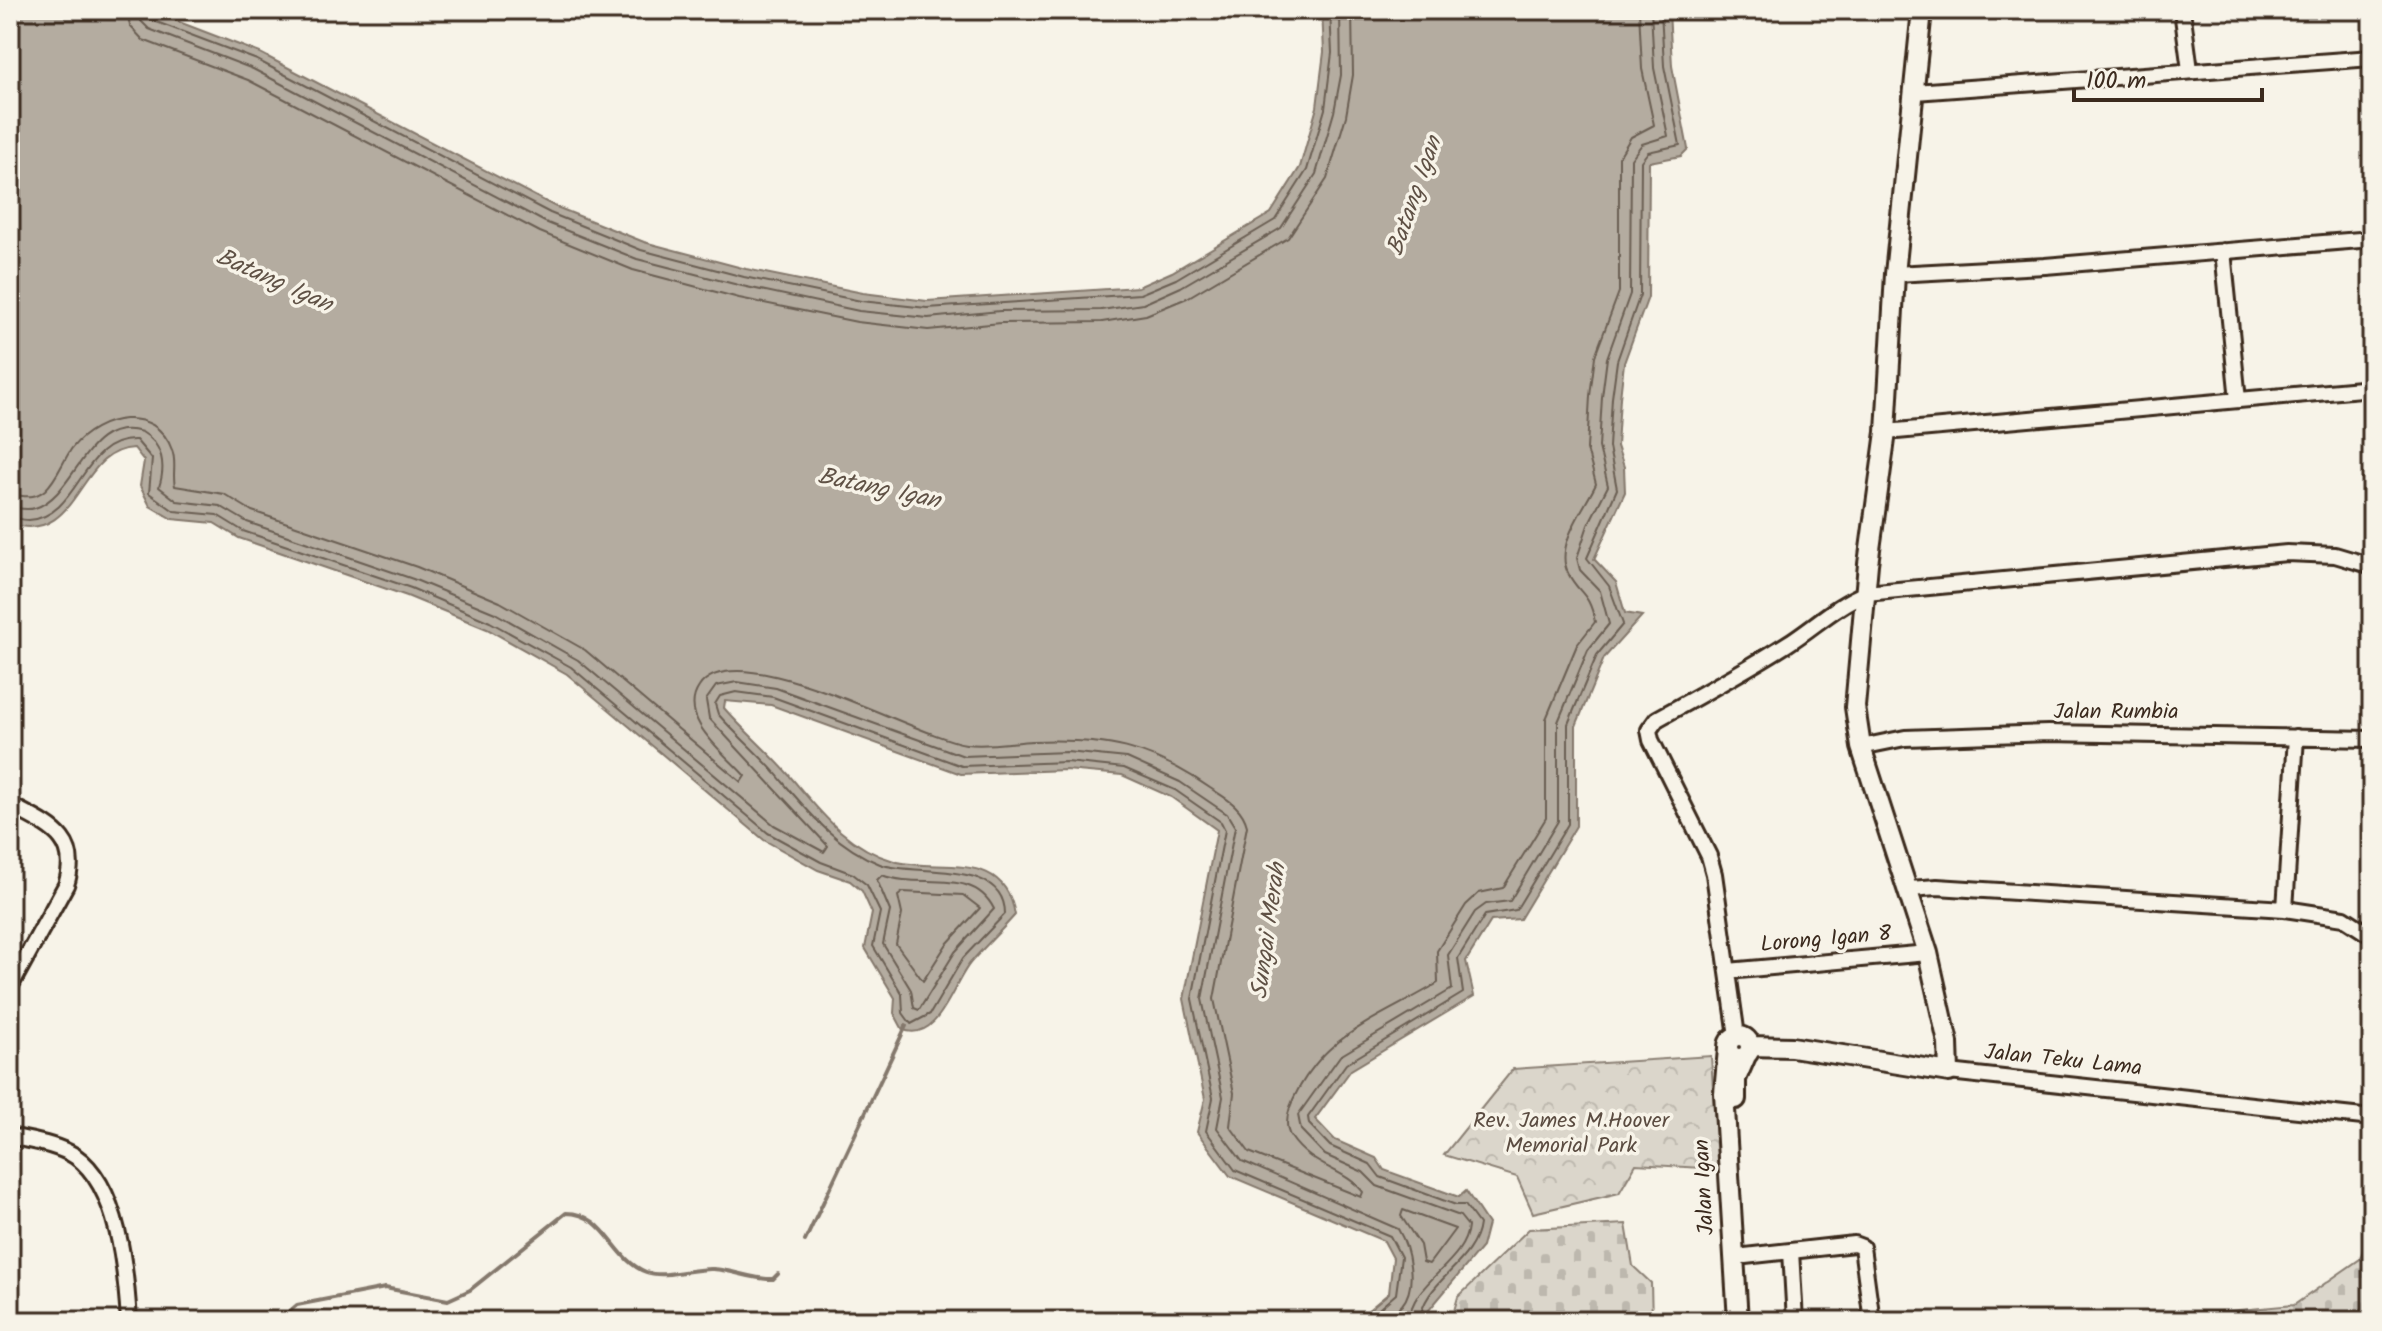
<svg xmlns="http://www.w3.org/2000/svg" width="2382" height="1331" viewBox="0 0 2382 1331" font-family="Kalam,sans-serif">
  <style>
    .cemetery { fill: url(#cemetery-stones); stroke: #8b8074; stroke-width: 2 }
    .park { fill: url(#park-crowns); stroke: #8b8074; stroke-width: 2 }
    .water { fill: #b4aca0; stroke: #84786c; stroke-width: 2 }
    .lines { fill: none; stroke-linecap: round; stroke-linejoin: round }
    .shore { stroke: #6b5e52; stroke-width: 2 }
    .stream { stroke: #84786c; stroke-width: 4 }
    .street-casing { stroke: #3b2a1e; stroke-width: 20 }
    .secondary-casing { stroke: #3b2a1e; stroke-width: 24 }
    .street { stroke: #f7f3e8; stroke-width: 14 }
    .secondary { stroke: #f7f3e8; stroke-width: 18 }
    .labels { text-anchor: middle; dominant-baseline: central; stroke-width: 7; stroke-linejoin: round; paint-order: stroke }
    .street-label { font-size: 22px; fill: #3b2a1e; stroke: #f7f3e8 }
    .park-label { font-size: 22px; fill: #5b4c41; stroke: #f7f3e8 }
    .water-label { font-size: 24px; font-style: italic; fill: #5f5145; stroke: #f7f3e8 }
  </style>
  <defs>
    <pattern id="cemetery-stones" width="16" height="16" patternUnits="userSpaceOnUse" patternTransform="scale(2)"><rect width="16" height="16" fill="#dbd6cb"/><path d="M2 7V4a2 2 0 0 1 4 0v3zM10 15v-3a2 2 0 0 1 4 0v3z" fill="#bdb8ae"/></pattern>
    <pattern id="park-crowns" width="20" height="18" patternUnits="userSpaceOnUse" patternTransform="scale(2)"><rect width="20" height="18" fill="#dbd6cb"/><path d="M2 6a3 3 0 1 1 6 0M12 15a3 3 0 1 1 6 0" fill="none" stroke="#bdb8ae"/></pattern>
  </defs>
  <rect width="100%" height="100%" fill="#f7f3e8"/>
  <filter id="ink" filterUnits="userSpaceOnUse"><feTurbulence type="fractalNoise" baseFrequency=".0125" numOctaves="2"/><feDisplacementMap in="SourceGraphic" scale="16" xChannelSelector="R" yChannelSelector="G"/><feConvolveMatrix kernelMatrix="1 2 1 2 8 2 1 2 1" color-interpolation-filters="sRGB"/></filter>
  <g filter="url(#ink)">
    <!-- cemetery -->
    <path class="cemetery" d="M 2372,1223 L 2372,1321 L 2118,1321 L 2294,1305 L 2360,1259 Z
      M 1626,1224 L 1633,1266 L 1651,1283 L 1652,1321 L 1451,1321 L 1458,1297 L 1529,1229 Z"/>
    <!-- park -->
    <path class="park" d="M 1711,1056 L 1718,1169 L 1636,1164 L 1619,1193 L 1533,1213 L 1517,1177 L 1444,1155 L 1513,1069 Z"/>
    <!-- water -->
    <path class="water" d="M 10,10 L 148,10 L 260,53 L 554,206 L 644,242 L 746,269 L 863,293 L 927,301 L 1138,287 L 1172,272 L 1271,213 L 1300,167 L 1317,107 L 1324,52 L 1322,10 L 1669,10 L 1672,66 L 1688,149 L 1681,156 L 1649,162 L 1648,297 L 1624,363 L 1620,398 L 1617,446 L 1624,467 L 1625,492 L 1594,559 L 1616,582 L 1625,613 L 1642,616 L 1604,658 L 1576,726 L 1576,826 L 1520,919 L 1491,921 L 1466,961 L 1474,996 L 1351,1070 L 1315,1119 L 1335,1140 L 1376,1158 L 1384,1170 L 1459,1197 L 1466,1191 L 1488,1224 L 1482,1247 L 1429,1310 L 1427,1321 L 1355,1321 L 1389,1293 L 1393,1258 L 1384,1241 L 1230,1176 L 1197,1132 L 1205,1099 L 1184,999 L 1217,830 L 1171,797 L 1122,775 L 1066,770 L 961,774 L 771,705 L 725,701 L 724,708 C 744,731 768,751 788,774 C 819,810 845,847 894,861 C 939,874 1004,847 1015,915 C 1001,931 986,945 972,961 C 953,981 940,1043 903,1030 L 894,1013 L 895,998 L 865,948 L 872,913 L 862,891 L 850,881 L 818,870 L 764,840 L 567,674 L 487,629 L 407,596 L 239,538 L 214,523 L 172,519 L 150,506 L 140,486 L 144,461 L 134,448 C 76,450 81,545 10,524 Z"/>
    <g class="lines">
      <!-- shore -->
      <path class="shore" d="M 127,10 L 130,26 L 143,40 L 248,80 L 540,232 L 633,270 L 739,298 L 857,322 L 928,330 L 1001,323 L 1102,322 L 1146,315 L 1187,298 L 1288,238 L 1327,179 L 1346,116 L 1353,75 L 1352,10
        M 139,10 L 141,21 L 149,29 L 253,69 L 545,222 L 637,259 L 742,286 L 859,311 L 928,318 L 1000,311 L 1101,310 L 1143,304 L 1181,287 L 1281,228 L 1316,174 L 1334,112 L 1341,75 L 1340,10
        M 149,10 L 154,21 L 257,60 L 550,213 L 641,250 L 744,277 L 861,301 L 927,308 L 1140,294 L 1176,279 L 1275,220 L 1307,170 L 1325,109 L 1332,53 L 1330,10
        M 10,495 C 24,495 33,500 45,490 C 57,479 63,461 72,448 C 98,415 155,403 172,450 C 177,462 172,475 175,486 L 224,494 L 252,511 L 417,567 L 500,602 L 585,650 L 741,782 L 745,776 C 726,754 677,719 699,687 C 735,632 914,736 966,744 C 987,747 1012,742 1033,741 C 1105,738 1150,746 1210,788 C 1225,798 1242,806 1247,826 L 1214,999 L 1234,1093 L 1230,1126 L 1249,1152 L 1361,1197 L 1363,1192 C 1344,1168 1312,1168 1291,1137 C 1275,1113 1313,1063 1332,1047 C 1362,1021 1404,1004 1438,983 L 1437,951 L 1466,905 L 1479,893 L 1503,888 L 1546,818 L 1546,719 L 1577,645 L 1595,622 C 1589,591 1579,595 1568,573 C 1554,546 1585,508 1596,484 L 1587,449 L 1590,396 L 1595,356 L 1619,292 L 1619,157 L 1631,137 L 1654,125 L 1642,69 L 1639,10
        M 10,507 C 19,508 26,511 35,508 C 77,495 85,415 142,432 C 163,444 166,466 159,487 L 177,501 L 220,506 L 247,522 L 413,579 L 495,613 L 578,660 L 774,825 L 824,852 L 828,846 L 709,718 L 706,700 L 716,686 L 737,682 L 776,688 L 964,756 L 1067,752 L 1127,758 L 1180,782 L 1227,814 L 1235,827 L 1202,999 L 1223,1097 L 1217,1128 L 1242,1161 L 1398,1229 C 1409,1247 1418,1286 1402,1305 C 1396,1311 1388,1316 1381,1321
        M 10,517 C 16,518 23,520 29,520 C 81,516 80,438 136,440 L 152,459 L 149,493 L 174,511 L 217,515 L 243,531 L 411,588 L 490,622 L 571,667 L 768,833 L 821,862 L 853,874 L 867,885 L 880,912 L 873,946 L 902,994 L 903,1013 L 911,1024 L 930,1014 L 963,958 L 1005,914 C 1005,858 914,877 880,864 C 837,847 811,815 782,781 C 763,757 738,737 718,714 L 715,704 L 720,696 L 736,692 L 773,697 L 962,766 L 1067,762 L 1124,768 L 1175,790 L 1221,822 L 1225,830 L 1192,999 L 1213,1098 L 1206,1131 L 1235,1170 L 1390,1236 L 1401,1257 L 1396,1294 L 1365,1321
        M 882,875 C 919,890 973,866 994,909 L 955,952 L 919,1010 L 914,1008 L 911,990 L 883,944 L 890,911 L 877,880 Z
        M 903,892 L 963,895 L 980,908 L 946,945 L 923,981 L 896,944 L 902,914 L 898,896 Z
        M 1403,1210 L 1455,1229 L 1429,1264 L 1423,1262 L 1420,1245 L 1401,1216 Z
        M 1409,1321 C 1411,1281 1465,1264 1468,1226 L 1460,1216 L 1377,1186 L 1363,1172 L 1325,1155 L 1301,1130 L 1298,1115 L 1340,1056 L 1452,989 L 1448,955 L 1475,912 L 1486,904 L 1510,901 L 1558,821 L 1558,722 L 1588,650 L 1609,624 L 1600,591 L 1580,570 L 1577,558 L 1588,525 L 1608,486 L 1599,447 L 1602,397 L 1607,358 L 1630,294 L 1631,159 L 1642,144 L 1668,136 L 1654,68 L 1651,10
        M 1420,1321 C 1422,1282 1475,1264 1479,1224 L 1465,1205 L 1456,1205 L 1380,1177 L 1370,1164 L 1330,1146 L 1309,1124 L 1308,1117 L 1346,1064 L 1463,993 L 1458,958 L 1485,915 L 1516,910 L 1568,824 L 1568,724 L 1597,655 L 1623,624 L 1609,586 L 1587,558 L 1617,489 L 1609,447 L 1612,398 L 1617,361 L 1640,295 L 1641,161 L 1648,152 L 1680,145 L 1664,66 L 1661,10"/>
      <!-- stream -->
      <path class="stream" d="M 805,1241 L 906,1026
        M 278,1321 L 297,1305 L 385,1288 L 448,1300 L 470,1290 L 566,1213 C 607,1213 612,1259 646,1272 C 665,1279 693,1268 713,1269 C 734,1270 752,1280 773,1279 L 778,1274"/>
      <defs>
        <path id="street" d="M 2182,10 L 2190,70
          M 1915,92 L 2372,58
          M 2223,251 L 2238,400
          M 1895,274 L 2045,266 L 2372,239
          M 1886,432 L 2372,388
          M 1861,747 L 1905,738 L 2048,733 L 2372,739
          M 10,805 C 46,825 82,836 66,885 L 10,987
          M 1910,889 L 1937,887 L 2285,909 L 2344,918 L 2372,936
          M 2285,909 L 2296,737
          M 1728,971 L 1928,953
          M 1737,1036 L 1714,874 L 1709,856 L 1651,740 L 1649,730 L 1657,719 C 1701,695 1745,671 1787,644 C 1814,627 1836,605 1866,593 L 2287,553 L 2335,555 L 2372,566
          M 1949,1072 L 2372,1118
          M 10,1136 C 31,1141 56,1144 75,1156 C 119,1186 126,1272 129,1321
          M 1791,1251 L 1795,1321
          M 1745,1256 L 1854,1244 L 1862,1247 L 1872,1321"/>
        <path id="secondary" d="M1728 1047a11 11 0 1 1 22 0a11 11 0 1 1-22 0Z
          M 1750,1046 L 1792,1047 L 1949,1072 L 1948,1043 L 1928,953 L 1861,747 L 1855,707 L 1868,564 L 1886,432 L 1895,274 L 1922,10
          M 1728,1049 L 1724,1093 L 1738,1321
          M 1736,1099 L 1736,1079 L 1746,1056"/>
      </defs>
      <!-- street casing -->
      <use href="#street" class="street-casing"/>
      <!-- secondary casing -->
      <use href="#secondary" class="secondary-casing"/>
      <!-- street -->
      <use href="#street" class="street"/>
      <!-- secondary -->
      <use href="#secondary" class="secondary"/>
    </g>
  </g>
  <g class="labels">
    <!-- street labels -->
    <g class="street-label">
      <text x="2116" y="712">Jalan Rumbia</text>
      <text transform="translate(1826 940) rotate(-5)">Lorong Igan 8</text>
      <text transform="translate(2063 1061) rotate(6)">Jalan Teku Lama</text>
      <text transform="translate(1705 1187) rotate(-93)">Jalan Igan</text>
    </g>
    <!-- park labels -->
    <g class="park-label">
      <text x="1571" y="1121">Rev. James M.Hoover<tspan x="1571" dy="25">Memorial Park</tspan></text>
    </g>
    <!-- water labels -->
    <g class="water-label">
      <text transform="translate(1415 196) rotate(-71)">Batang Igan</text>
      <text transform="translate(274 281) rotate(24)">Batang Igan</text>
      <text transform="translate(879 489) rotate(12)">Batang Igan</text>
      <text transform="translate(1269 931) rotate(-82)">Sungai Merah</text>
    </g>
  </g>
  <!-- margin -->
  <rect width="2382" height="1331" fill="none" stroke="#f7f3e8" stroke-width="40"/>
  <rect x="20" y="20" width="2342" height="1291" fill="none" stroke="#3b2a1e" stroke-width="3" filter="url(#ink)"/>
  <!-- scale -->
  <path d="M2074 88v12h188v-12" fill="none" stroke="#3b2a1e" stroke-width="4"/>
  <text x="2086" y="88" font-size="24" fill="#3b2a1e" stroke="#f7f3e8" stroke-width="6" paint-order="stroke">100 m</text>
</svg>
